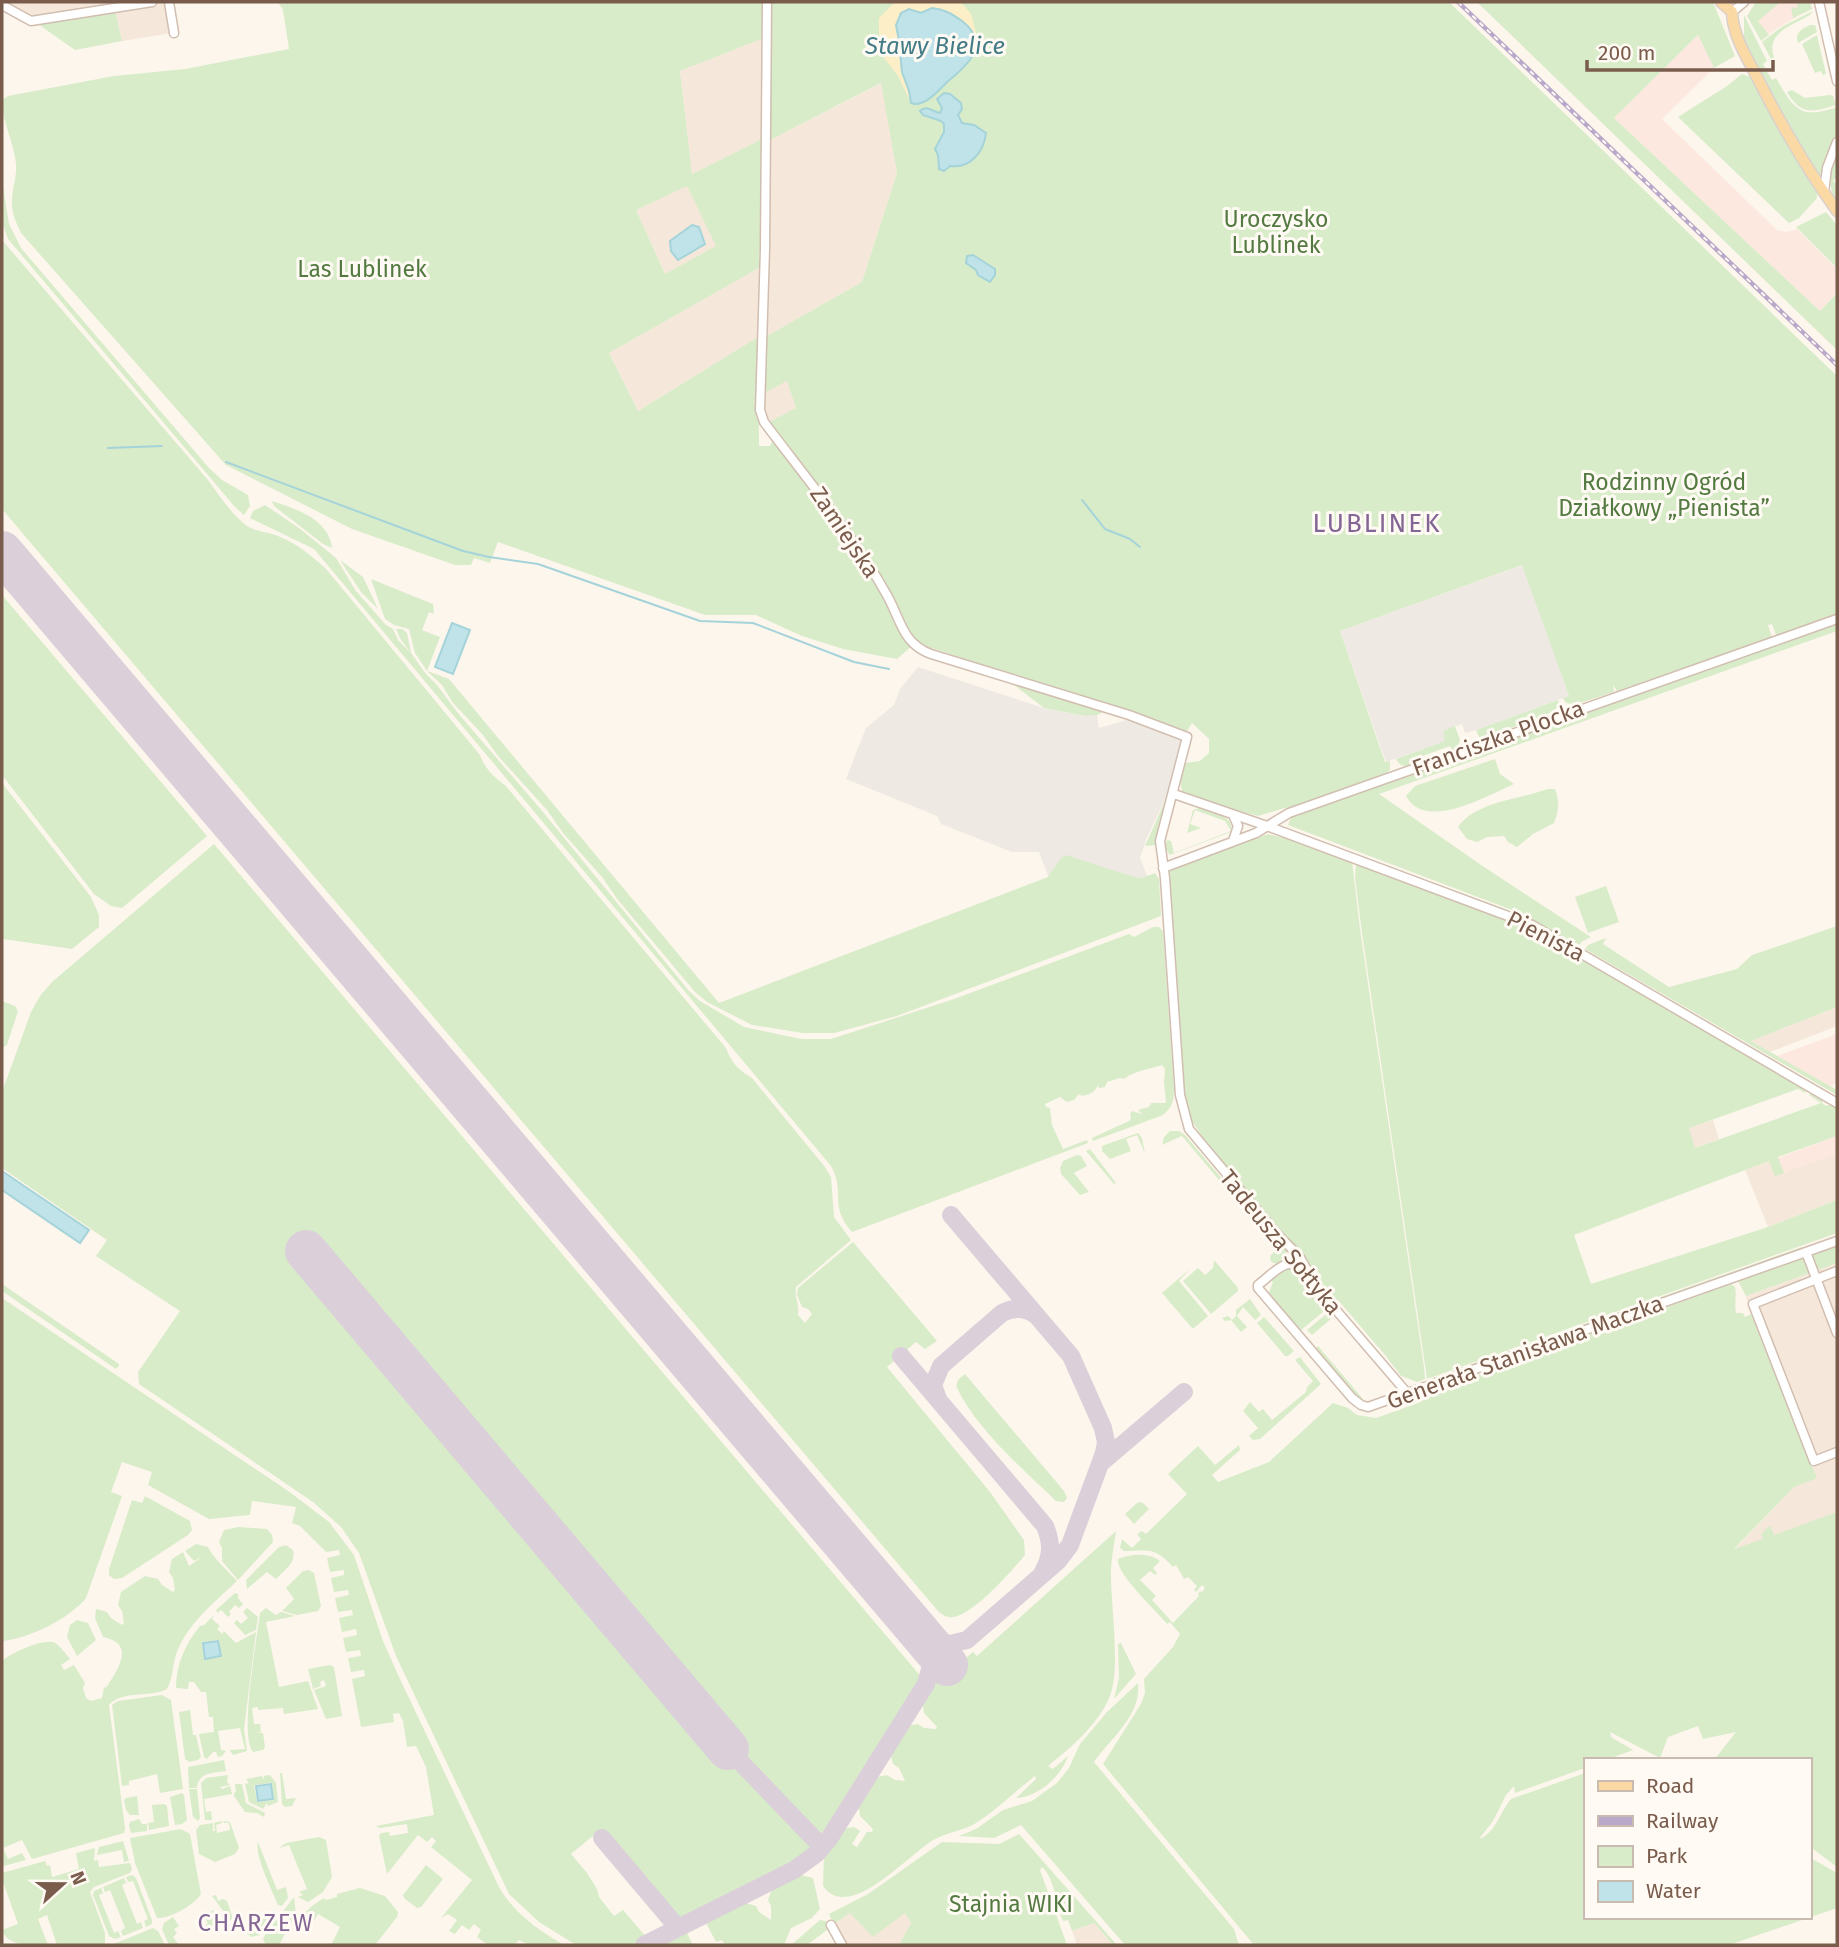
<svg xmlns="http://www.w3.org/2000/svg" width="1839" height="1947" viewBox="0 0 1839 1947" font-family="'Fira Sans',sans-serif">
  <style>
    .residential { fill: #f5e8da }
    .commercial { fill: #fde8e0 }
    .industrial { fill: #efe9e4 }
    .green { fill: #d8ecc9; fill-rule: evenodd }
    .sand { fill: #fcefc7 }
    .water { fill: #bfe3e8; stroke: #a5d3da; stroke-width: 2 }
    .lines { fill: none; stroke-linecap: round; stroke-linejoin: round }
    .stream { stroke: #a5d3da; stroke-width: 2 }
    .taxiway { stroke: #dbcfda; stroke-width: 18 }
    .runway { stroke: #dbcfda; stroke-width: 42 }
    .minor-casing { stroke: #d1beb0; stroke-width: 11 }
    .major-casing { stroke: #dad1cd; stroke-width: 13 }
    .minor { stroke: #fff; stroke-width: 8 }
    .major { stroke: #fbd9a5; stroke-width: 10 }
    .rail-casing { stroke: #b9a8c9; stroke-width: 4.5 }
    .rail { stroke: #fffaf3; stroke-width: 2; stroke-dasharray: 5; stroke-linecap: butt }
    .labels { text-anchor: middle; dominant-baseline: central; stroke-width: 6; stroke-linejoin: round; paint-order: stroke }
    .park-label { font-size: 23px; fill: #537a41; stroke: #fffaf3 }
    .street-label { font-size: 23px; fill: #7a5c4d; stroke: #fffaf3 }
    .water-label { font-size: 24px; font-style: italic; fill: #437c86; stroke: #fffaf3 }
    .neighbourhood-label { font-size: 24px; letter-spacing: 2px; fill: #846695; stroke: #fffaf3 }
    .quarter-label { font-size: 26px; letter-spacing: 2px; fill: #846695; stroke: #fffaf3 }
  </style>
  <rect width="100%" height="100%" fill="#fdf6ec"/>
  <!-- residential -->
  <path class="residential" d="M 2,2 L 172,2 L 178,32 L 122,41 L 114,6 L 30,19 Z
    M 764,38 L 764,138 L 692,174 L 680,71 Z
    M 882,83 L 897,173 L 862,282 L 767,336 L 770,140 Z
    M 687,185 L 717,246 L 665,274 L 636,210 Z
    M 759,268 L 758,337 L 638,411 L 609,353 Z
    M 787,380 L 796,408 L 767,423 L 764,414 L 764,393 Z
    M 1837,1007 L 1837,1026 L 1770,1052 L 1751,1041 Z
    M 1713,1120 L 1719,1139 L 1695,1148 L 1688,1128 Z
    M 1837,1153 L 1837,1200 L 1768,1227 L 1745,1170 L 1778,1158 L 1784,1172 Z
    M 1837,1263 L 1837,1512 L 1733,1551 L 1794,1487 L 1746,1296 Z
    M 850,1913 L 905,1913 L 911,1923 L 899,1945 L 846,1945 L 834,1924 Z
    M 1094,1923 L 1113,1945 L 1077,1945 L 1072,1931 Z"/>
  <!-- commercial -->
  <path class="commercial" d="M 1778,2 L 1809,2 L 1811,8 L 1765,36 L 1756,21 Z
    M 1699,34 L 1714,68 L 1662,119 L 1777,230 L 1786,232 L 1797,229 L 1837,269 L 1837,292 L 1820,311 L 1614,118 Z
    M 1837,1034 L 1837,1083 L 1830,1086 L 1777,1056 Z
    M 1837,1136 L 1837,1153 L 1784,1173 L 1778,1158 Z"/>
  <!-- industrial -->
  <path class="industrial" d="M 1523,565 L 1569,696 L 1470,732 L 1465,733 L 1462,724 L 1443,731 L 1446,741 L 1386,762 L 1340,631 Z
    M 918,667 L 1044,708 L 1086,716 L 1097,715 L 1099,728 L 1127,720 L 1183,739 L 1169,792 L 1147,837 L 1140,858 L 1148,878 L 1048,876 L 1039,852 L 1012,852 L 941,824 L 937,816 L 846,779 L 866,728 L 894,705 L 900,689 Z"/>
  <!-- green -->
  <path class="green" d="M 278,2 L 1449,2 L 1837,376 L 1837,614 L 1776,635 L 1772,624 L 1768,625 L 1772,637 L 1617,691 L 1613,685 L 1614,692 L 1583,702 L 1573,704 L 1566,703 L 1563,698 L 1569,696 L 1522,565 L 1340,631 L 1385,762 L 1390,761 L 1390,770 L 1384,775 L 1290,809 L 1288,807 L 1258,816 L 1226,807 L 1224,808 L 1185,795 C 1177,785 1182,775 1185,763 L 1200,761 L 1209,753 L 1209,739 L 1192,723 L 1187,731 L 1112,708 L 1097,715 L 1086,716 L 1044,708 L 992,668 L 935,649 L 913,645 L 897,659 L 843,649 L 802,636 L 756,615 L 705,615 L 498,542 L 490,563 L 474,558 L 471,565 L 455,565 L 352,529 L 226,465 L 21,233 C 17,224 11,213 12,202 C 12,189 17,177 16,164 C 14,142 2,122 2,100 L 8,96 L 114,76 L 185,69 L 289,49 L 283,10 ZM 764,38 L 771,42 L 770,140 L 881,83 L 897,173 L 862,282 L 767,336 L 764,393 L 787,381 L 796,408 L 767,423 L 777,432 L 770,446 L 759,446 L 758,337 L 638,411 L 609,353 L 759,268 L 764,138 L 692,174 L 680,71 ZM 687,186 L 716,246 L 665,274 L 636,210 Z
    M 1477,2 L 1713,2 L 1735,56 L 1714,68 L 1698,35 L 1614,118 L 1820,311 L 1837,293 L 1837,350 Z
    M 1756,2 L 1781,2 L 1758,21 L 1769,35 L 1761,41 L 1747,16 Z
    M 1798,2 L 1810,2 L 1812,9 L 1793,18 L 1791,7 L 1797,8 Z
    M 115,10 L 122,41 L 75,50 L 35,22 Z
    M 1813,11 L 1810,15 C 1793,25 1765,33 1774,57 L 1771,59 L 1762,42 L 1783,26 Z
    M 1744,15 L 1767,61 L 1763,64 L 1772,80 L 1776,78 C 1794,109 1800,120 1837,107 L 1837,132 L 1826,159 L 1822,179 L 1787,122 L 1744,39 Z
    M 1810,25 L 1815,25 L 1817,32 L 1798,43 C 1794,33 1802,29 1810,25 Z
    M 1817,35 L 1826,74 L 1823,75 L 1821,71 L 1815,73 L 1802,44 Z
    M 1742,74 L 1751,77 L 1817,193 L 1817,198 L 1799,218 L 1789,223 L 1678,117 L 1727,86 Z
    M 1792,90 L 1805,98 L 1830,95 L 1833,96 L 1836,105 C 1813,112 1801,116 1787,92 Z
    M 1837,152 L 1837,172 L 1835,174 L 1837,178 L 1833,180 L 1837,186 L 1837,202 C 1826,185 1830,170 1837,152 Z
    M 2,180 L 9,224 L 21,248 L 209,468 L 222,480 L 248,495 L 250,506 L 244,515 L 235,507 L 8,239 L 2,222 Z
    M 1826,212 L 1837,225 L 1837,268 L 1796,227 Z
    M 2,240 L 208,480 C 220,496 231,514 247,526 C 257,532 268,532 278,536 C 298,544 312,556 327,570 L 480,755 C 485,768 493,777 505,785 L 726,1048 C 731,1062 739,1071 752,1078 L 825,1167 L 831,1177 L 834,1217 L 851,1240 L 796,1287 C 794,1297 800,1305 798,1315 L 805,1323 L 812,1314 L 808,1309 L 802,1307 L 797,1295 L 798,1288 L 853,1242 L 937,1341 L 925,1349 L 916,1342 L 887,1367 L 990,1492 L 1024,1540 L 1025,1555 C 1012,1571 973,1615 953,1617 C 947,1618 943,1615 938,1611 L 2,509 Z
    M 272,501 C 296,509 329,519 332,548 L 323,544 L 274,506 Z
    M 265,505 L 299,528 L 336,558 L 356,591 L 386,625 L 393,629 L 398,640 L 410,652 L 400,638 L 396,629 L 402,629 L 407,633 L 411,653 L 426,674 L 437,685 L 457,712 L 543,812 L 689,991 L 700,1001 L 744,1027 L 801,1039 L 831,1039 L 954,999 L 1129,934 L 1134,937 L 1153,927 L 1159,927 L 1163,931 L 1174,1088 C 1174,1101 1173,1106 1163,1115 L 1093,1141 L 1092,1138 L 1129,1121 L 1131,1119 L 1130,1114 L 1132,1111 L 1142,1114 L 1138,1110 L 1149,1107 L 1151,1103 L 1166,1103 L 1164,1082 L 1165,1069 L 1162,1065 C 1150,1069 1134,1071 1124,1079 L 1120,1078 L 1107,1082 L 1105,1087 L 1099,1088 L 1098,1085 C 1094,1093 1091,1094 1082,1096 L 1079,1094 L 1074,1100 L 1067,1102 L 1060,1097 L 1045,1104 L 1046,1107 L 1050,1108 L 1052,1125 L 1063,1149 L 1087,1140 L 1088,1143 L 852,1232 C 828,1205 846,1192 831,1166 L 314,549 L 250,518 L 253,511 Z
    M 340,560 L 363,577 L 378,609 L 361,592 Z
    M 371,579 L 433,604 L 434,614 L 429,612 L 422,630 L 440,637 L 427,671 L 449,679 L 719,1003 L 1048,877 L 1060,859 L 1066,855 L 1134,877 L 1141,878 L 1155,873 L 1159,879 L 1161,916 L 897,1016 L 834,1033 L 803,1033 L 752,1025 L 707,1002 L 695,992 L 618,900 L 602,877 L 563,833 L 547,810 L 498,756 L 483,735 L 453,703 L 442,685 L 427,671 L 415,653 L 409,629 L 394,625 L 385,619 Z
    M 2,595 L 207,836 L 122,908 L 111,906 L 94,894 L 2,775 Z
    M 1837,622 L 1837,631 L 1379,794 L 1484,867 L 1591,937 L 1581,942 L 1580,945 L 1512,910 L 1288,825 L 1292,815 Z
    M 1558,700 L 1559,705 L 1553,712 L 1481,739 L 1479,737 L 1476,730 Z
    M 1455,726 L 1460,740 L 1458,745 L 1452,751 L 1450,746 L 1409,761 L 1410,766 C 1404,767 1399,765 1396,759 L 1445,741 L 1443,731 Z
    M 1495,759 L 1500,774 L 1514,784 C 1487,796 1425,832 1406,796 L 1415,786 Z
    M 2,783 L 91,897 L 99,915 L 99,927 L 72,949 L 3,939 L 2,942 Z
    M 1548,789 L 1555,789 C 1560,802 1559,810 1554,823 L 1533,834 L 1517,847 L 1508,842 L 1504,836 L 1487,837 L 1477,842 L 1467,839 L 1458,827 C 1475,802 1520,799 1548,789 Z
    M 1169,792 L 1156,845 L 1145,846 Z
    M 1202,807 L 1202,809 C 1215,814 1235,816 1231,832 L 1170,855 L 1164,847 L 1167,840 L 1171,841 L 1174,853 L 1231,831 L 1225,821 L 1195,810 L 1190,824 L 1201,828 L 1187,833 L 1193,810 Z
    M 1268,834 L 1291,840 L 1292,839 L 1352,861 L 1360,929 L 1424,1367 L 1425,1379 L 1417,1382 L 1401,1376 L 1385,1355 L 1338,1300 L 1334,1303 L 1317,1282 L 1305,1260 L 1205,1141 L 1192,1121 L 1185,1106 L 1168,872 L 1232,845 L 1233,847 Z
    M 214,844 L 923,1679 L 826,1834 L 813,1851 L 797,1862 L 679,1922 L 672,1917 L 600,1830 L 571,1854 L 587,1873 L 597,1889 L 599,1897 L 614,1916 L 623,1910 L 647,1938 L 632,1945 L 576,1945 L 539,1922 L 509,1894 L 396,1656 L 359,1553 L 341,1527 L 313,1502 L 139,1384 L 138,1372 L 180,1311 L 96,1256 L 107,1240 L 2,1168 L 2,1092 L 31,1012 L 40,996 L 52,982 Z
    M 1355,854 L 1508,910 L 1539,924 L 1579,946 L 1514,914 Z
    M 1356,863 L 1510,919 L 1541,934 L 1806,1089 L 1805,1093 L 1798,1089 L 1689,1128 L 1695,1148 L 1821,1103 L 1809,1095 L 1811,1093 L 1824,1099 L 1822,1103 L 1826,1106 L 1831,1104 L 1837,1108 L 1837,1136 L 1778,1157 L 1784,1173 L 1775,1176 L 1769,1161 L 1574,1235 L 1591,1284 L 1768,1227 L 1837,1200 L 1837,1233 L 1427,1379 L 1362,933 L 1355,877 Z
    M 1606,886 L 1619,922 L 1588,933 L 1575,897 Z
    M 1837,926 L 1837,1007 L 1751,1041 L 1837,1090 L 1837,1095 L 1585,949 L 1588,945 L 1606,938 L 1603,944 L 1669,987 L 1737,969 L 1752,955 Z
    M 1585,951 L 1765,1055 L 1762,1055 Z
    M 2,1001 L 15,1006 L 18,1011 L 7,1045 L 2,1048 Z
    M 1170,1131 L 1179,1131 L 1185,1135 L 1272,1238 L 1286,1249 L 1287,1258 L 1277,1264 L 1271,1262 L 1270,1256 L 1277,1249 L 1182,1136 L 1162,1145 L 1164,1137 Z
    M 1138,1133 L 1142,1138 L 1145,1154 L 1137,1135 L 1126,1139 L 1131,1151 L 1110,1159 L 1102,1151 L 1102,1146 Z
    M 1090,1149 L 1116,1183 L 1114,1184 L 1086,1151 Z
    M 1077,1155 L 1081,1156 L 1087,1166 L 1074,1173 L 1089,1192 L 1080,1195 L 1061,1174 L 1060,1168 L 1063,1161 Z
    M 1837,1245 L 1837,1263 L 1746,1296 L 1738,1281 Z
    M 1802,1247 L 1803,1249 L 1428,1383 L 1427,1380 Z
    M 1214,1260 L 1238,1288 L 1238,1291 L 1211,1314 L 1183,1281 L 1198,1268 L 1205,1275 L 1213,1268 Z
    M 1291,1266 L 1298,1268 L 1329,1307 L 1300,1331 L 1268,1295 L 1273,1282 L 1271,1280 Z
    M 1190,1269 L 1179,1281 L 1208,1316 L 1194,1328 L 1192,1328 L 1162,1293 Z
    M 2,1284 L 119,1364 L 119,1366 L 116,1369 L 2,1291 Z
    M 1731,1284 L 1735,1287 C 1737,1296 1734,1304 1736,1313 L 1743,1313 L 1745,1317 L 1751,1314 L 1817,1478 L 1794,1487 L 1734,1549 L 1763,1539 L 1761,1534 L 1770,1525 L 1774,1535 L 1837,1512 L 1837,1867 L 1809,1846 L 1809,1760 L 1714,1760 L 1736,1732 L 1703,1739 L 1698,1726 L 1668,1737 L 1660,1758 L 1610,1732 L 1611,1737 L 1633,1750 L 1606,1760 L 1585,1760 L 1585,1768 L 1515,1793 L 1514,1786 L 1506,1795 L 1493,1821 L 1479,1839 C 1496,1833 1499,1813 1511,1799 L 1585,1773 L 1585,1917 L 1809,1917 L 1809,1857 L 1837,1873 L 1837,1908 L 1729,1945 L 1254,1945 L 1103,1764 L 1141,1704 L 1145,1693 L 1144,1679 L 1173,1647 L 1180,1634 L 1170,1622 L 1167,1624 C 1156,1610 1116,1574 1118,1559 C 1130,1554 1149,1552 1160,1561 L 1153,1568 L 1157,1573 L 1155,1575 L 1150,1571 L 1140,1580 L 1156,1596 L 1152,1600 L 1173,1623 L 1199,1596 L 1198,1594 L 1200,1591 L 1202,1592 L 1205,1588 L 1202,1585 L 1196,1592 L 1194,1590 L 1197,1586 L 1188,1577 L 1184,1579 L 1176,1565 L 1173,1567 C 1154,1546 1149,1551 1124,1551 L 1120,1548 L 1122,1539 L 1132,1548 L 1141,1539 L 1137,1534 L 1142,1531 L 1146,1534 L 1187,1494 L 1168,1474 L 1198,1446 L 1215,1465 L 1239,1445 L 1240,1450 L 1212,1475 L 1218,1482 L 1269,1462 L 1333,1403 L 1348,1408 L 1357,1415 L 1376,1418 L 1418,1403 L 1434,1393 L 1488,1371 Z
    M 2,1298 L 291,1493 L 329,1522 L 354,1555 L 383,1641 L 399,1677 L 499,1887 C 514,1913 539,1931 564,1945 L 529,1945 L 519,1940 L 514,1945 L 488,1945 L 477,1937 L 481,1930 L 474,1924 L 469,1930 L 462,1925 L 455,1934 L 449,1931 L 457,1920 L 448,1914 L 441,1918 L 472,1880 L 431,1847 L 436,1841 L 432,1837 L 427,1842 L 418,1835 L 387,1874 L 379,1836 L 381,1833 L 389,1832 L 390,1836 L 408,1833 L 407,1824 L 380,1828 L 376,1826 L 434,1815 L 426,1767 L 416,1746 L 407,1747 L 403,1721 L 399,1713 L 393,1714 L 394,1722 L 361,1727 L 352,1679 L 365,1676 L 364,1670 L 351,1672 L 348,1658 L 361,1656 L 360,1650 L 346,1652 L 343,1638 L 357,1635 L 356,1629 L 342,1632 L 339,1618 L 353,1615 L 352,1610 L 338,1612 L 335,1598 L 349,1595 L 348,1590 L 334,1592 L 331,1578 L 344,1575 L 344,1570 L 330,1572 L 327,1558 L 340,1555 L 339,1550 L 326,1552 L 300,1526 L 292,1523 L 296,1507 L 252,1501 L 250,1515 L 209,1519 L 148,1485 L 152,1472 L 122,1462 L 111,1492 L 122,1496 L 86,1598 C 69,1619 28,1639 2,1641 Z
    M 1250,1299 L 1261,1315 L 1255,1320 L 1243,1307 L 1237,1316 L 1247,1327 L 1241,1332 L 1231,1320 L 1225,1321 L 1222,1318 L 1228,1316 L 1232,1320 L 1236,1316 L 1236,1310 Z
    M 1331,1310 L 1333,1315 L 1332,1318 L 1312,1335 L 1307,1330 Z
    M 1264,1317 L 1294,1351 L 1288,1356 L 1285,1356 L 1257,1323 Z
    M 1318,1346 L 1363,1399 L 1361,1401 L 1315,1349 Z
    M 1300,1357 L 1321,1384 L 1260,1439 L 1253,1440 L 1249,1436 L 1258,1428 L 1243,1411 L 1250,1402 L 1259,1412 L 1263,1409 L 1272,1420 L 1306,1392 L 1307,1387 L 1313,1381 L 1295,1360 Z
    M 965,1374 L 1064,1491 L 1067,1498 L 1064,1502 L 1056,1501 C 1022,1468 976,1429 956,1386 L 958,1380 Z
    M 145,1496 L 190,1521 L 192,1530 L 188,1535 L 122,1578 L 114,1579 L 109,1575 L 109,1569 L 132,1500 L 142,1503 Z
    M 1142,1502 L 1149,1509 L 1134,1524 L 1125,1514 L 1137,1503 Z
    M 239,1527 L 267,1529 L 272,1535 L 273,1542 L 238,1580 L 222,1561 L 222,1548 L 219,1542 L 224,1530 Z
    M 1116,1531 C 1114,1545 1111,1560 1111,1574 C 1111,1605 1120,1666 1111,1693 C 1101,1722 1072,1747 1048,1766 L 1053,1769 L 1068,1756 C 1061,1777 1038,1797 1016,1798 L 1036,1779 L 1035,1776 C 1015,1791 997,1810 976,1823 C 963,1831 948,1832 935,1839 C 909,1853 850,1924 823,1886 L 824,1854 L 842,1829 L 854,1827 L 860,1831 L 852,1844 L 857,1847 L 867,1832 L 872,1832 L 873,1829 L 860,1816 L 858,1804 L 873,1778 L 887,1775 L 895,1780 L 905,1781 L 899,1768 L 893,1764 L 890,1752 L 906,1726 L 918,1724 L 924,1728 L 936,1729 L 937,1727 L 924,1713 L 922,1700 L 931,1687 L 973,1652 L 977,1656 Z
    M 196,1544 L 208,1547 C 213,1558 228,1571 237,1581 C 216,1601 191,1621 179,1647 C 172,1661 174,1677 167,1689 C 150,1698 121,1690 109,1705 L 125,1828 L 124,1833 L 32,1859 L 22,1840 L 3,1848 L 8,1859 L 22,1853 L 26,1860 L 4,1866 L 2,1865 L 3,1660 C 11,1653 45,1637 55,1643 C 60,1646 66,1654 70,1659 L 61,1665 L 64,1670 L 74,1665 L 85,1683 L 83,1688 L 86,1698 L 91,1701 L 102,1698 L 104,1687 L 106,1688 C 117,1670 137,1644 103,1637 L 95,1618 L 96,1609 L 107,1612 L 111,1618 L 122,1625 L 124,1623 L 122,1611 L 118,1605 L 121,1592 L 145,1576 L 158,1579 L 162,1585 L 173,1592 L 175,1590 L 173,1578 L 169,1572 L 172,1559 L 183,1552 L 189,1566 L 202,1557 L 194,1561 L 185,1551 Z
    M 286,1545 L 293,1550 C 297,1563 284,1570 276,1579 L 267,1572 L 247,1589 L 246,1580 L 279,1547 Z
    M 309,1570 L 314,1573 L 321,1606 L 318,1611 L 297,1615 L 282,1611 L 294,1599 L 286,1588 L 303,1571 Z
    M 235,1593 L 238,1594 L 238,1598 L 243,1604 L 239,1608 L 235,1605 L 229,1612 L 231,1614 L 228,1617 L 221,1610 L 218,1613 L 216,1610 Z
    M 247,1608 L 258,1617 L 256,1630 L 245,1635 L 234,1623 L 237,1620 L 241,1624 L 248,1618 L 243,1612 Z
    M 266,1608 L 276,1615 L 281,1612 L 295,1616 L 266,1622 L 279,1687 L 308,1681 L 318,1709 L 284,1714 L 283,1708 L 258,1710 L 258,1707 L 252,1708 L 254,1724 L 260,1724 L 261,1732 L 257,1733 L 263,1733 L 265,1747 L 263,1750 L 253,1752 C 239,1738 257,1637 260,1613 Z
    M 214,1615 L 212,1619 L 220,1626 L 217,1629 L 222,1634 L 224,1631 L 236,1643 L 256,1632 L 244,1729 L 247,1751 L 233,1755 L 230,1750 L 245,1749 L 240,1728 L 218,1731 L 221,1750 L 226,1751 L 222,1756 L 218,1757 L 216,1752 L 213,1752 L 207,1759 L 204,1757 L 199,1734 L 214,1732 L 213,1717 L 209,1717 L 206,1692 L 201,1692 L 194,1682 L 189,1682 L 188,1689 L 176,1688 C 176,1665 185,1644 200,1626 L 204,1625 ZM 219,1640 L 221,1657 L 205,1659 L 202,1642 Z
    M 77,1620 L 88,1623 L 96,1640 L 77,1656 L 67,1637 L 70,1625 Z
    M 1121,1643 L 1136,1674 L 1114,1699 L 1119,1678 L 1118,1644 Z
    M 330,1665 L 334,1667 L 342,1716 L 326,1719 L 314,1690 L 326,1686 L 324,1680 L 320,1682 L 321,1686 L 313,1689 L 308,1669 Z
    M 1138,1683 C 1142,1715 1110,1739 1094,1762 L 1234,1929 L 1239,1945 L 1125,1945 L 1021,1825 L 994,1838 L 959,1836 L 976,1829 L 1003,1810 L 1032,1801 L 1057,1783 L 1069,1768 L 1080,1744 L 1107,1712 Z
    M 162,1695 L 171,1700 L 183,1789 L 160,1793 L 157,1774 L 129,1781 L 129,1785 L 122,1786 L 112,1705 L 118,1701 Z
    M 190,1710 L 193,1735 L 196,1735 L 201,1757 L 198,1760 L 189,1762 L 185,1759 L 179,1712 Z
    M 224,1760 L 226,1771 C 214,1773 198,1772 197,1788 L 189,1788 L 188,1767 Z
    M 280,1773 L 282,1773 L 286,1799 L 296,1798 L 292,1806 L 285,1807 L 282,1804 Z
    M 228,1775 L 227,1782 L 230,1785 L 220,1787 L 222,1789 L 230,1786 L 232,1794 L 204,1799 L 206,1812 L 211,1811 L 212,1820 L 205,1820 L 201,1783 L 206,1778 Z
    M 270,1775 L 276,1783 L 278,1802 L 268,1806 L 267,1803 L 263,1809 L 249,1802 L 245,1784 L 249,1783 L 246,1779 L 262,1776 L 263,1780 L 264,1776 ZM 272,1783 L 274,1800 L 257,1802 L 254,1785 Z
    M 235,1784 L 242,1784 L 246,1803 L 265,1813 L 264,1817 L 257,1813 L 245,1812 L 234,1796 L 234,1793 L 236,1792 Z
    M 189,1789 L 197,1789 L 200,1818 L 198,1821 L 193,1817 Z
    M 182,1793 L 184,1795 L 187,1820 L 182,1824 L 175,1825 L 170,1797 Z
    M 137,1796 L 139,1815 L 130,1815 L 126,1810 L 124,1800 L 126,1798 Z
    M 164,1804 L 167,1806 L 169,1826 L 149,1830 L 148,1823 L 154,1822 L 152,1805 Z
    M 139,1819 L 142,1824 L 147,1824 L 147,1831 L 131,1833 L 129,1826 L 130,1822 Z
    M 221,1821 L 222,1823 L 216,1825 L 217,1833 L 230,1830 L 229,1823 L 224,1823 L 223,1821 L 230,1822 L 239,1848 L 235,1854 L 215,1862 L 199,1854 L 196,1830 L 200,1825 L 213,1823 L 213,1831 L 215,1831 L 214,1823 Z
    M 181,1829 L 190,1834 L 201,1894 C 194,1905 170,1919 157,1918 L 135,1863 L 130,1838 Z
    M 1019,1834 L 1117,1945 L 1113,1945 L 1094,1923 L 1072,1931 L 1068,1920 L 1063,1921 C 1057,1906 1054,1877 1042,1867 L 1040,1870 L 1067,1945 L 899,1945 L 911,1923 L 905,1913 L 873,1937 L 850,1913 L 834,1924 L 829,1914 L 868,1894 L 942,1842 L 999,1844 Z
    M 319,1837 L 326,1840 L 332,1877 L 323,1892 L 308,1902 L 298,1897 L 303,1895 L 299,1892 L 307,1889 L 289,1845 L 279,1848 L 286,1843 Z
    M 123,1841 L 129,1861 L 124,1862 L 122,1850 L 97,1855 L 99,1847 Z
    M 258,1842 L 277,1890 L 286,1887 L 288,1898 L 282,1906 L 278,1905 C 272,1890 254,1854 258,1842 Z
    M 95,1848 L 94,1861 L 98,1860 L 99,1867 L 130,1863 L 132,1869 L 130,1873 L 94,1887 L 90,1892 L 105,1933 L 105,1945 L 57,1945 L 47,1915 L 38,1919 L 48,1945 C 30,1945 8,1947 2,1930 L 18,1924 L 2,1879 L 2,1873 L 45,1861 L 47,1866 L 50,1865 L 52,1877 L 79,1869 L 76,1853 Z
    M 426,1865 L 443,1879 L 421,1907 L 417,1908 L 405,1899 L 403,1895 Z
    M 797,1874 L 813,1878 L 820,1909 L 812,1918 L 791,1928 L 784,1945 L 725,1945 L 722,1940 L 716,1942 L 705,1921 L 742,1902 L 756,1906 L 759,1912 L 771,1920 L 771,1906 L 768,1900 L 773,1887 Z
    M 132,1875 L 136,1878 L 152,1920 L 152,1924 L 146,1927 L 144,1921 L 148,1919 L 133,1881 L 128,1882 L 126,1877 Z
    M 124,1878 L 126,1883 L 122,1885 L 137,1924 L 141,1922 L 143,1928 L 123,1936 L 121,1931 L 125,1928 L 110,1890 L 105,1892 L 103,1887 Z
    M 101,1888 L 103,1893 L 99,1895 L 114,1933 L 118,1931 L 121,1937 L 115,1939 L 109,1936 L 93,1895 L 94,1891 Z
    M 360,1888 L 385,1896 L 398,1912 L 397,1917 L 375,1945 L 331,1945 L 340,1927 L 318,1914 L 312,1924 L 309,1923 L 307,1927 L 299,1922 C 304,1911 314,1904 324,1898 L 326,1900 L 337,1897 L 337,1894 Z
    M 216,1895 L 218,1901 L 223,1899 L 227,1901 L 233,1919 L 230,1920 L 212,1896 Z
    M 294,1897 L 296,1914 L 279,1945 L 266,1945 L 263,1939 L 265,1935 Z
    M 213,1910 L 222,1921 L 210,1933 L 204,1927 L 208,1923 L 204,1917 Z
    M 266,1916 L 269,1921 L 259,1935 L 252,1937 L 243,1931 L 243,1926 Z
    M 173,1917 L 179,1926 L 174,1929 L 177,1933 L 173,1937 L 179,1945 L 169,1945 L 162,1929 L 164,1923 Z
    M 820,1920 L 826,1921 L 829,1927 L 827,1930 L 807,1945 L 791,1945 Z
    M 153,1928 L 158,1931 L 165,1945 L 111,1945 Z
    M 686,1931 L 693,1945 L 661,1945 L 661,1944 Z"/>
  <!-- sand -->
  <path class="sand" d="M 895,2 L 961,2 L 971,14 L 979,44 L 975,52 C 975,46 976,40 974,34 C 969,22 949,9 936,9 C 924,8 923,14 909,9 L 896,30 C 901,45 898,61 903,76 C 906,86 910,93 911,103 L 898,76 L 885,59 L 879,34 L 879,18 Z"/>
  <!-- water -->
  <path class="water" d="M 932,8 C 944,9 952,14 962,21 C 992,44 967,66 947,82 C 938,91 924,108 911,103 L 909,91 L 902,72 L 899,40 L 896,25 L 901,13 L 909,9 L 921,13 Z
    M 944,93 L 950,94 L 961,103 L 962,109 L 958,115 L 962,123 L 974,125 L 986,133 C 984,152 970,169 950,166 L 944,171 L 939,169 L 938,155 L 935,149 L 944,132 L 944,124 L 941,121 L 923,115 L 920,111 C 927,104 933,112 940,113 L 942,108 L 937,99 Z
    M 692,225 L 699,227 L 705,244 L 678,260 L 671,251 L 670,241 Z
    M 973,255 L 995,269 L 995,275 L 990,282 L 978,275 L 976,270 L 966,263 L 967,256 Z
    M 452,623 L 470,630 L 453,674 L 435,667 Z
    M 2,1171 L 89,1230 L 80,1243 L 2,1190 Z
    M 218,1641 L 221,1656 L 205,1659 L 203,1643 Z
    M 271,1784 L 273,1799 L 258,1801 L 256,1786 Z"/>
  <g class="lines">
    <!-- stream -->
    <path class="stream" d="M 108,448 L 162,446
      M 226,462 L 463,551 L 489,557 L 538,564 L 700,621 L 753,623 L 854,662 L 889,669
      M 1082,500 L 1105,529 L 1130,539 L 1140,547"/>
    <!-- taxiway -->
    <path class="taxiway" d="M 901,1356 L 1045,1526 C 1052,1543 1052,1556 1043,1572
      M 938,1399 L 933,1385 L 941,1366 L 1002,1313 C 1014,1307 1026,1307 1037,1316
      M 1102,1462 L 1184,1392
      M 926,1639 L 950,1644 L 967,1640 L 1058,1561 L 1070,1545 L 1104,1453 L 1106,1442 L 1103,1428 L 1071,1356 L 951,1215
      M 728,1749 L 822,1847
      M 602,1838 L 678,1928
      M 644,1945 L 794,1870 L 816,1854 L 829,1839 L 926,1684 L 931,1666 L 926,1639"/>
    <!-- runway -->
    <path class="runway" d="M 2,552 L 947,1665
      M 306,1251 L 728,1749"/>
    <defs>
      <path id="minor" d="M 169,2 L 174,33
        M 767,2 L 765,249 L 760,410 L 764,422 C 807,479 853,534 888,597 C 901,621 903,644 931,654 L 1129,715 L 1187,737 L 1160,841 L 1165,878 L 1180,1095 L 1189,1129 L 1277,1234 L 1299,1256 L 1318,1289 L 1408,1394
        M 1819,2 L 1837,81
        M 2,5 L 31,21 L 152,2
        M 1732,12 L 1744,2
        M 1824,192 L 1827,168 L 1837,142
        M 1174,794 L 1267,826 L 1532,925 L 1837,1103
        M 1233,841 L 1238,826 L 1233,815
        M 1163,868 L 1256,833 L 1289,813 L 1837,619
        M 1806,1252 L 1837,1333
        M 1305,1269 C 1287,1254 1273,1274 1258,1285 L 1258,1288 L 1352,1398 L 1361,1405 L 1368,1407 L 1837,1241
        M 1837,1271 L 1753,1304 L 1814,1461 L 1837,1452
        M 831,1925 L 842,1945"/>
      <path id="major" d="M 1721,2 L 1732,12 C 1733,36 1746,56 1757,77 C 1780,123 1807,169 1837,211"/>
    </defs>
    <!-- minor casing -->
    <use href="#minor" class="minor-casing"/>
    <!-- major casing -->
    <use href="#major" class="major-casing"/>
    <!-- minor -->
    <use href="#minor" class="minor"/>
    <!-- major -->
    <use href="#major" class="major"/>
    <defs>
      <path id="rail" d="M 1458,2 L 1837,365"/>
    </defs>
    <!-- rail casing -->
    <use href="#rail" class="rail-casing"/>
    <!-- rail -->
    <use href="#rail" class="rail"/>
  </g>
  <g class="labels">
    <!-- park labels -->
    <g class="park-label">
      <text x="1276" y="219">Uroczysko<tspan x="1276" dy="26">Lublinek</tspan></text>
      <text x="362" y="269">Las Lublinek</text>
      <text x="1664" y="482">Rodzinny Ogród<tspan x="1664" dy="26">Działkowy „Pienista”</tspan></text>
      <text x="1011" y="1904">Stajnia WIKI</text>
    </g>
    <!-- street labels -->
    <g class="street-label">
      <text transform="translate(845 532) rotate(56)">Zamiejska</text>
      <text transform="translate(1498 738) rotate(-20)">Franciszka Plocka</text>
      <text transform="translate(1546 936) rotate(27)">Pienista</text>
      <text transform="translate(1281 1242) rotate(51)">Tadeusza Sołtyka</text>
      <text transform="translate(1525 1352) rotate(-20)">Generała Stanisława Maczka</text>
    </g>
    <!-- water labels -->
    <g class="water-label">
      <text x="935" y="46">Stawy Bielice</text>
    </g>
    <!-- neighbourhood labels -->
    <g class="neighbourhood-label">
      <text x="256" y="1923">CHARZEW</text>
    </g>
    <!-- quarter labels -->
    <g class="quarter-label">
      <text x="1377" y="523">LUBLINEK</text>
    </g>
  </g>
  <!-- border -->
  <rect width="1839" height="1947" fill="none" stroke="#7a5c4d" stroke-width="7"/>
  <!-- legend -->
  <rect x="1584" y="1758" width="228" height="161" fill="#fffaf3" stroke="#cabbb1" stroke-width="2"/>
  <rect x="1598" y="1781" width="35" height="10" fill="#fbd9a5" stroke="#cabbb1" stroke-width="2"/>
  <text x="1646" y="1793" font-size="21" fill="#7a5c4d">Road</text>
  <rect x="1598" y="1816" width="35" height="10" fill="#b9a8c9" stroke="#cabbb1" stroke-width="2"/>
  <text x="1646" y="1828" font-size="21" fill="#7a5c4d">Railway</text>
  <rect x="1598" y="1846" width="35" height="21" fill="#d8ecc9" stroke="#cabbb1" stroke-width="2"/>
  <text x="1646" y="1863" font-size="21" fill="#7a5c4d">Park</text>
  <rect x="1598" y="1881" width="35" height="21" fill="#bfe3e8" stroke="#cabbb1" stroke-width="2"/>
  <text x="1646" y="1898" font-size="21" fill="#7a5c4d">Water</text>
  <!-- north arrow -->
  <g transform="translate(63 1884) rotate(69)" stroke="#fffaf3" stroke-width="5" paint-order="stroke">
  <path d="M0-5L12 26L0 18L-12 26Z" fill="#7a5c4d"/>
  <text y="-10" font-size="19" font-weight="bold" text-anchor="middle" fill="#7a5c4d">N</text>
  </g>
  <!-- scale -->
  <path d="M1587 60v10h186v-10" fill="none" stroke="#7a5c4d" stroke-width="3.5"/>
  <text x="1598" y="60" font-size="21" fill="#7a5c4d" stroke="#fffaf3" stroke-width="5" paint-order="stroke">200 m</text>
</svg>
